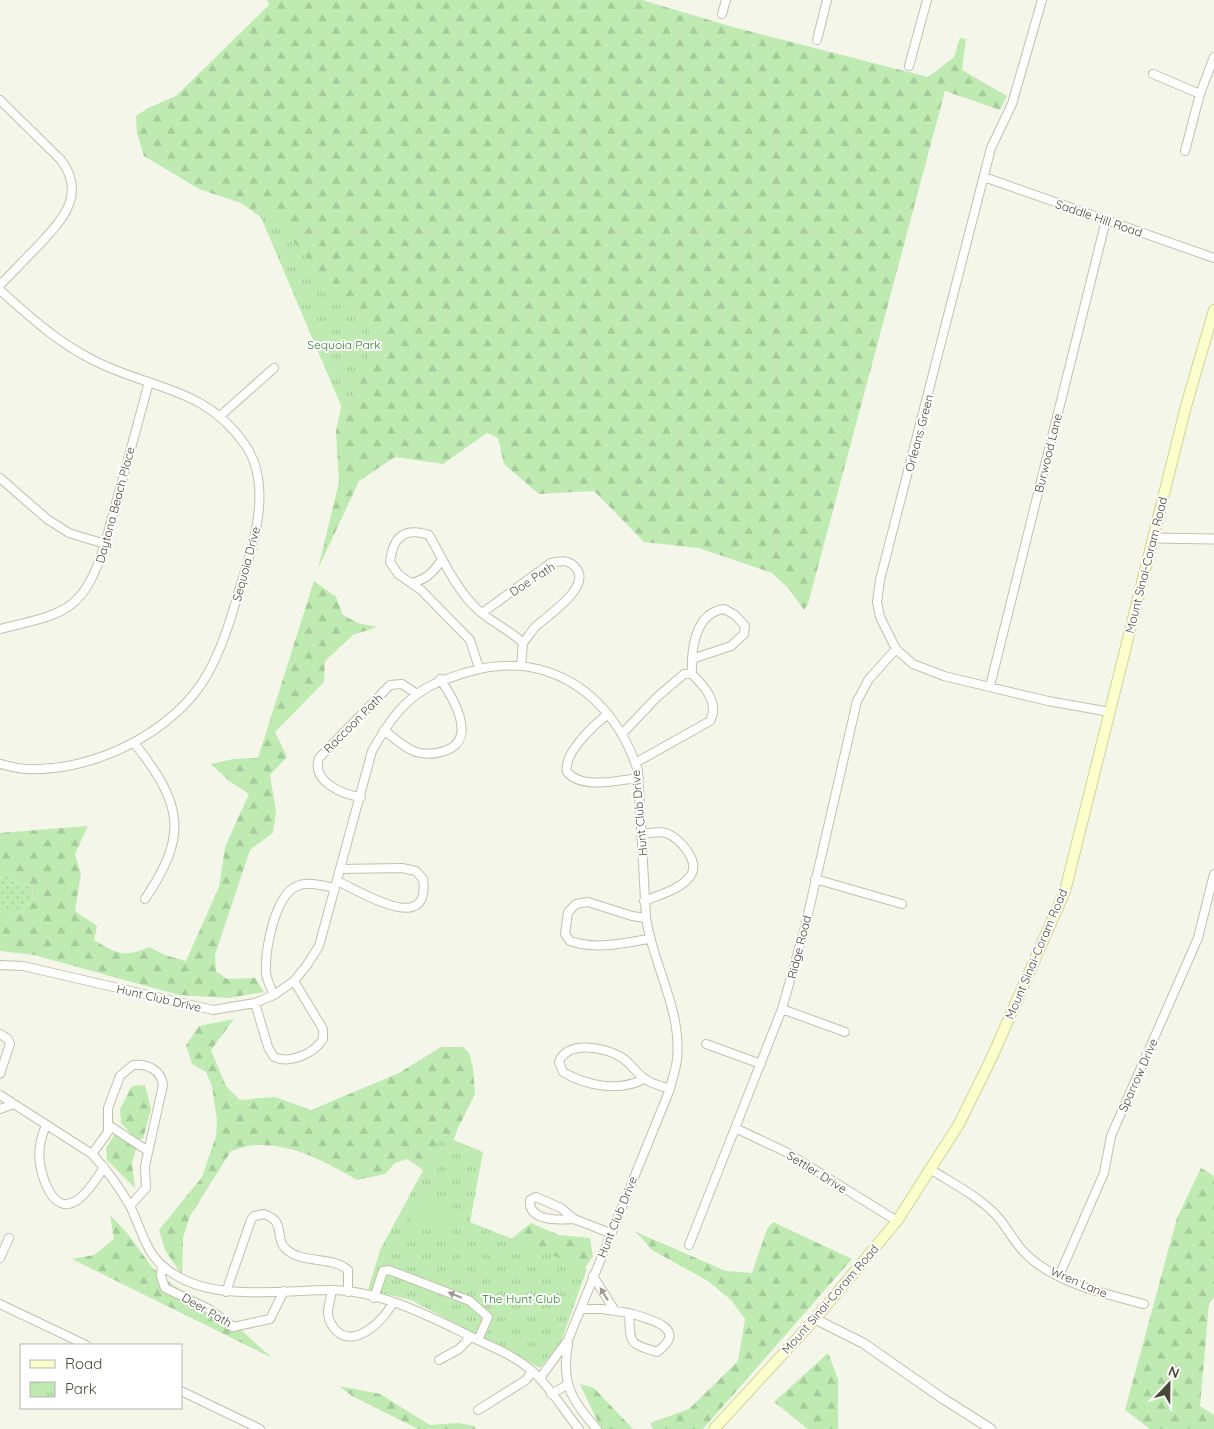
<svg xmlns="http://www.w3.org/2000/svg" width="1214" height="1429" viewBox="0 0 1214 1429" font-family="Quicksand,sans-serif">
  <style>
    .grass { fill: url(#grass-dots) }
    .forest { fill: url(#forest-firs) }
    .park { fill: url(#park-tufts) }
    .garden { fill: #bfebb2 }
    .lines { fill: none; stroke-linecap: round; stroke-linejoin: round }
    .minor-casing { stroke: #c2c1ac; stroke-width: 10 }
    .tertiary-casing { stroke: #c2c1ac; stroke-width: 11 }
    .secondary-casing { stroke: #d1d496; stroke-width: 12 }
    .minor { stroke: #fff; stroke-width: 8 }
    .tertiary { stroke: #fff; stroke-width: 9 }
    .secondary { stroke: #fbffcb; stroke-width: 10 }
    .oneway { fill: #9b9b92 }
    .labels { text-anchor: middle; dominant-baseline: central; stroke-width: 4; stroke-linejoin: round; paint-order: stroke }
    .street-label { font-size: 12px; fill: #4a4938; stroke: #fff }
    .park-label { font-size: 12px; fill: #2d7f27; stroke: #fff }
  </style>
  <defs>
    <pattern id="grass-dots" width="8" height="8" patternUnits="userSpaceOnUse" patternTransform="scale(1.25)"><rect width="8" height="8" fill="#bfebb2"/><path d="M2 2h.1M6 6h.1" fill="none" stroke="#a6cb9a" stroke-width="1.8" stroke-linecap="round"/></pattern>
    <pattern id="forest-firs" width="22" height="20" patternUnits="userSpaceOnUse" patternTransform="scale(1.25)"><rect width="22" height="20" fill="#bfebb2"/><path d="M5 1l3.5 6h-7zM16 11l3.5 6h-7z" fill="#a6cb9a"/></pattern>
    <pattern id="park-tufts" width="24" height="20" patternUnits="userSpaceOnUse" patternTransform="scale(1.25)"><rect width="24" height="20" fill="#bfebb2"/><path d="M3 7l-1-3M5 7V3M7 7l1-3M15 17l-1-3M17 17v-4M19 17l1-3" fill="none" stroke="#a6cb9a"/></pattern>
  </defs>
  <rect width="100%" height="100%" fill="#f5f6ea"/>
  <!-- grass -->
  <path class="grass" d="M 0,877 L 32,886 L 33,900 L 20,913 L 7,911 L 0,906 Z"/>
  <!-- forest -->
  <path class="forest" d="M 267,0 L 642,0 L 733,27 L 928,77 L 954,57 L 960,38 L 966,39 L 962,70 L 1007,96 L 1000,110 L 945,91 L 808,604 L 804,610 L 789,589 L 772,573 L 699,548 L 644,542 L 594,491 L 539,494 L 504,464 L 498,438 L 487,433 L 443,464 L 395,457 L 359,481 L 318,569 L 339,482 L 336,431 L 341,408 L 361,364 L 262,218 L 241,203 L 199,189 L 144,156 L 137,133 L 136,116 L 148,108 L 176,96 L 269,5 Z
    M 314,581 L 336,597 L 343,615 L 358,623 L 377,627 L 353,635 L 325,661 L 324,682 L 275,732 L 287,757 L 270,775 L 276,811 L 273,833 L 250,850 L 215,955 L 216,971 L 227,979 L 255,978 L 264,992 L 228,998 L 179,995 L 34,955 L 0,951 L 0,906 L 7,911 L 20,913 L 33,900 L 32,886 L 0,877 L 0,833 L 88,826 L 75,854 L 81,874 L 75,911 L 97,926 L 94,940 C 117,954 124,958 149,947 L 165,955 L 186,961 L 219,887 L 225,847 L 249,794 L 229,781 L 211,764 L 233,759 L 258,758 Z
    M 234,1019 L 211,1050 L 226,1086 L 240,1100 L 275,1097 L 311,1110 L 399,1073 L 441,1047 L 463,1047 L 469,1053 L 473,1068 L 475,1094 L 458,1128 L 447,1158 L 426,1172 L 407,1159 L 395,1163 L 385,1174 L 357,1180 C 326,1162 294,1144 257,1145 C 248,1145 239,1149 231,1151 L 190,1216 L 183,1238 L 182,1275 L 165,1250 L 159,1230 L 202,1177 L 216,1136 L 217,1120 L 212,1086 L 206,1072 L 192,1064 L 186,1045 L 199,1026 Z
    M 145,1085 L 151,1109 L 143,1139 L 139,1139 L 132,1163 L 135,1188 L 107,1160 L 106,1148 L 115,1134 L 130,1133 L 121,1123 L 120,1109 L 132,1086 Z
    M 1201,1168 L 1214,1176 L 1214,1297 L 1209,1304 L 1200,1406 L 1214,1415 L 1214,1429 L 1150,1429 L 1125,1410 L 1177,1218 Z
    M 110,1215 L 127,1233 L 152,1267 L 174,1286 L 218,1309 L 272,1358 L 72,1259 L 94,1255 L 114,1239 Z
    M 773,1222 L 852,1259 L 703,1429 L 653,1429 L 650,1423 L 689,1409 L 738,1361 L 745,1319 L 731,1300 L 708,1281 L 652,1250 L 636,1232 L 726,1271 L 752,1273 L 767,1229 Z
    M 531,1223 L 559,1235 L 590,1238 L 593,1256 L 575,1283 L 511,1239 Z
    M 828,1353 L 838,1379 L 838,1429 L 808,1429 L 774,1402 Z
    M 580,1384 L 594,1388 L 633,1429 L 601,1429 Z
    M 339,1386 L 380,1394 L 430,1425 L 458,1423 L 475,1426 L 476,1429 L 418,1429 L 352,1396 Z"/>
  <!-- park -->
  <path class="park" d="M 248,187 L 375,339 L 345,415 Z
    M 442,1135 L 483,1152 L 470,1222 L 587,1269 L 561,1342 L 540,1368 L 411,1300 L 368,1290 L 380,1250 Z"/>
  <!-- garden -->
  <path class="garden" d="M 423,1192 L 436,1198 L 422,1226 L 409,1220 Z
    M 440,1200 L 453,1206 L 439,1234 L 426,1228 Z"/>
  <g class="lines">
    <defs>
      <path id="minor" d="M 1042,0 L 1012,104 L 991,148 L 880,580 L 877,602 L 880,617 L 896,649 L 913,664 L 944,676 L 1048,701 L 1110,712
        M 722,14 L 726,0
        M 817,40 L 827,0
        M 909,66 L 927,0
        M 1153,74 L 1200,94
        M 0,100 L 61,160 C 87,195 62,220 38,246 C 25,259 13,272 0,285
        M 1185,151 L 1200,94 L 1214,57
        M 984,177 L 1214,258
        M 0,290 C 29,316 57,342 93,360 C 151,390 205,386 246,446 C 270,482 257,533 245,571 C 234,606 226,641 208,673 C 176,732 93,772 27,769 C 18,769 9,766 0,764
        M 220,416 L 274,368
        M 0,478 L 47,519 L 69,533 L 105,544
        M 411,583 C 426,580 433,572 441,561
        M 482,613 L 551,563 C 560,561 569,559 576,568 C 592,587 547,616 535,627 C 531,632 527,638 523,643
        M 0,629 C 65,613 83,613 105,544 L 149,382
        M 692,659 L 731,646 L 744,634 L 745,626 L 735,615 L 724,609 C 694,613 691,652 692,674
        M 521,666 L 523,643
        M 479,668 L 470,640 L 421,590 L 398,574 L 390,562 C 393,537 404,527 429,535 C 444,561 454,586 476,608 C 490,622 509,629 523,643
        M 990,686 L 1106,220
        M 608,714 C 594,725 563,753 567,772 C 582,790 619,780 639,778
        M 384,730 C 394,738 404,748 416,752 C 426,755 437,754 447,750 C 478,738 452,696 440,679
        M 622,734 L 657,697 L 684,674 L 692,674 C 704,686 720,703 710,721 L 635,763
        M 135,744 C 182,804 189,834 145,899
        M 361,797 C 344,795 311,782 319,758 L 390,685 L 402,684 L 417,694
        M 643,834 C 651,833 658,831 666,833 C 679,837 700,861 691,875 C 682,889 659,895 644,901
        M 815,879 L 902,904
        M 337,881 C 360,891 431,937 423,879 L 416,871 L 402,868 L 341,869
        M 646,918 L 632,916 L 588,902 L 576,904 L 568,912 L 565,934 L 570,941 C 596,950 623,943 649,939
        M 0,965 L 23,966 L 213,1010 L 255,1003 L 274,995 L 294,981 L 307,965 L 319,946 L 372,751 C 384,730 397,709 416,695 C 433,682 449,678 468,672 C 548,648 614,695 638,771 L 646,918 C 653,965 682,1010 677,1059 C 676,1069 672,1079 670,1089 L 568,1340 L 540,1378
        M 274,995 C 271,988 267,981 266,973 C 265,951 274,896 297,886 C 309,881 323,886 335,888
        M 255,1003 L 268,1047 L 274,1057 C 289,1064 314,1054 323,1039 L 323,1029 L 294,981
        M 782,1009 L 845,1032
        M 0,1034 L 8,1039 L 10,1044 L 0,1074
        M 706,1044 L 761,1064
        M 644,1079 C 620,1092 586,1086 563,1072 L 559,1062 C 567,1040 605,1047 621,1057 C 631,1063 636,1073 645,1079 C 652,1084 661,1086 670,1089
        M 0,1095 L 92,1154 C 106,1169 120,1188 130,1206 C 145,1236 145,1258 177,1276 C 219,1301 282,1290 330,1290 C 379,1290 429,1316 472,1337 C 495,1349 512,1354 531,1370 C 549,1385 564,1411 579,1429
        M 0,1109 L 14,1104
        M 46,1125 C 37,1147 37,1162 46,1185 C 65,1227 90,1190 104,1167
        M 110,1126 L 148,1151
        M 735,1128 L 786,1152 L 897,1221
        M 92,1154 L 108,1132 L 108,1108 L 120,1076 L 133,1065 C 147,1063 161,1070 163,1085 L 145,1166 L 146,1188 L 130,1206
        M 930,1169 C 952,1183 978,1196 996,1215 C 1008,1228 1015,1245 1029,1257 C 1059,1284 1106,1294 1144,1304
        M 574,1219 C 560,1220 528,1222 530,1200 L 536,1197 L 561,1208 L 574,1219 L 610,1233
        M 689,1245 L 782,1009 L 805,927 L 857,701 L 869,679 L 896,649
        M 0,1258 L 9,1238
        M 162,1266 L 161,1276 L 165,1288 L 209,1309 L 233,1327 L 270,1319 L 284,1291
        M 593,1276 L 615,1311
        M 1059,1276 L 1104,1173 L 1111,1136 L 1198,938 L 1214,874
        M 332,1290 C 331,1297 328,1306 328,1313 C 328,1318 331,1324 334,1328 C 352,1352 385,1320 393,1302
        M 226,1292 L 251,1220 L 254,1216 L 264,1214 C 287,1222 274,1237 285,1248 C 301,1265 331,1255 348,1270 L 348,1292
        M 374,1298 L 383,1271 L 389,1270 L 470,1301 L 488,1317 L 478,1340
        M 0,1304 L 86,1345
        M 581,1309 L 602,1309 L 629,1313 C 631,1342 626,1343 657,1352 C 690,1328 649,1319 629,1313
        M 568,1344 C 561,1383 571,1400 597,1429
        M 439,1360 L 459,1349 L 471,1337
        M 181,1391 L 260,1429
        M 551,1394 L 567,1385
        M 478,1410 L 526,1380 L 532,1371"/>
      <path id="tertiary" d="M 1153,538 L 1214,539
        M 815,1319 L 863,1343 L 942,1398 L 991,1429"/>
      <path id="secondary" d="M 714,1429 L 815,1319 L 897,1221 L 959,1124 L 992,1057 L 1065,891 L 1186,406 L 1214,310"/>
    </defs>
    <!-- minor casing -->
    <use href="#minor" class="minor-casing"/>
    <!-- tertiary casing -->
    <use href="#tertiary" class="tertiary-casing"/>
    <!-- secondary casing -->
    <use href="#secondary" class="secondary-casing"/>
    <!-- minor -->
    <use href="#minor" class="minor"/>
    <!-- tertiary -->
    <use href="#tertiary" class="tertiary"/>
    <!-- secondary -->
    <use href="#secondary" class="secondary"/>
  </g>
  <!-- one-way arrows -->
  <defs><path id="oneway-solid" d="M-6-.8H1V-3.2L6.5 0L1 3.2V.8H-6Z" transform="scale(1.25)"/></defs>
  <g class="oneway">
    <use href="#oneway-solid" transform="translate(604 1294) rotate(-122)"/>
    <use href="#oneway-solid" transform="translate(455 1295) rotate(-158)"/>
  </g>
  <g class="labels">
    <!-- street labels -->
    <g class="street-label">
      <text transform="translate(1099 218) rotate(19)">Saddle Hill Road</text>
      <text transform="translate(919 433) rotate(-75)">Orleans Green</text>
      <text transform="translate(1048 453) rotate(-76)">Burwood Lane</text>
      <text transform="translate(115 505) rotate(-75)">Daytona Beach Place</text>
      <text transform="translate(246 564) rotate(-75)">Sequoia Drive</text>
      <text transform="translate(1146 565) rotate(-76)">Mount Sinai-Coram Road</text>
      <text transform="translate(532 579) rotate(-33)">Doe Path</text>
      <text transform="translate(353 723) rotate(-45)">Raccoon Path</text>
      <text transform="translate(639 813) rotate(-95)">Hunt Club Drive</text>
      <text transform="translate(799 947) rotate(-76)">Ridge Road</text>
      <text transform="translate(1036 954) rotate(-67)">Mount Sinai-Coram Road</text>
      <text transform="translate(159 998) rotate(13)">Hunt Club Drive</text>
      <text transform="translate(1138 1075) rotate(-66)">Sparrow Drive</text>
      <text transform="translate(817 1172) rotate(32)">Settler Drive</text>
      <text transform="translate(617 1217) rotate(-68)">Hunt Club Drive</text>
      <text transform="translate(1079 1282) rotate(23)">Wren Lane</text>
      <text transform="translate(830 1299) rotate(-49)">Mount Sinai-Coram Road</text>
      <text transform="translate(207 1310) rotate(30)">Deer Path</text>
    </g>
    <!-- park labels -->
    <g class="park-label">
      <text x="344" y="344">Sequoia Park</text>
      <text x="521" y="1298">The Hunt Club</text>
    </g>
  </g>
  <!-- legend -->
  <rect x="20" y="1344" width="162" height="65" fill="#ffffff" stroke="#b7b6af"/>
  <rect x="30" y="1360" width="25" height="8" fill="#fbffcb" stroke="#b7b6af"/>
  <text x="65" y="1369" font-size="15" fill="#4a4938">Road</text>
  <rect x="30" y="1382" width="25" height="15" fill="url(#park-tufts)" stroke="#b7b6af"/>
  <text x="65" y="1394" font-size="15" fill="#4a4938">Park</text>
  <!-- north arrow -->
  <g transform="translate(1169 1384) rotate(22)" stroke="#ffffff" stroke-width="4" paint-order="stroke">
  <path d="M0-4L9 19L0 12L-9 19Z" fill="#4a4938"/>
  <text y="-8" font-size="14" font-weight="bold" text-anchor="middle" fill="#4a4938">N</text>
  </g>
</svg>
